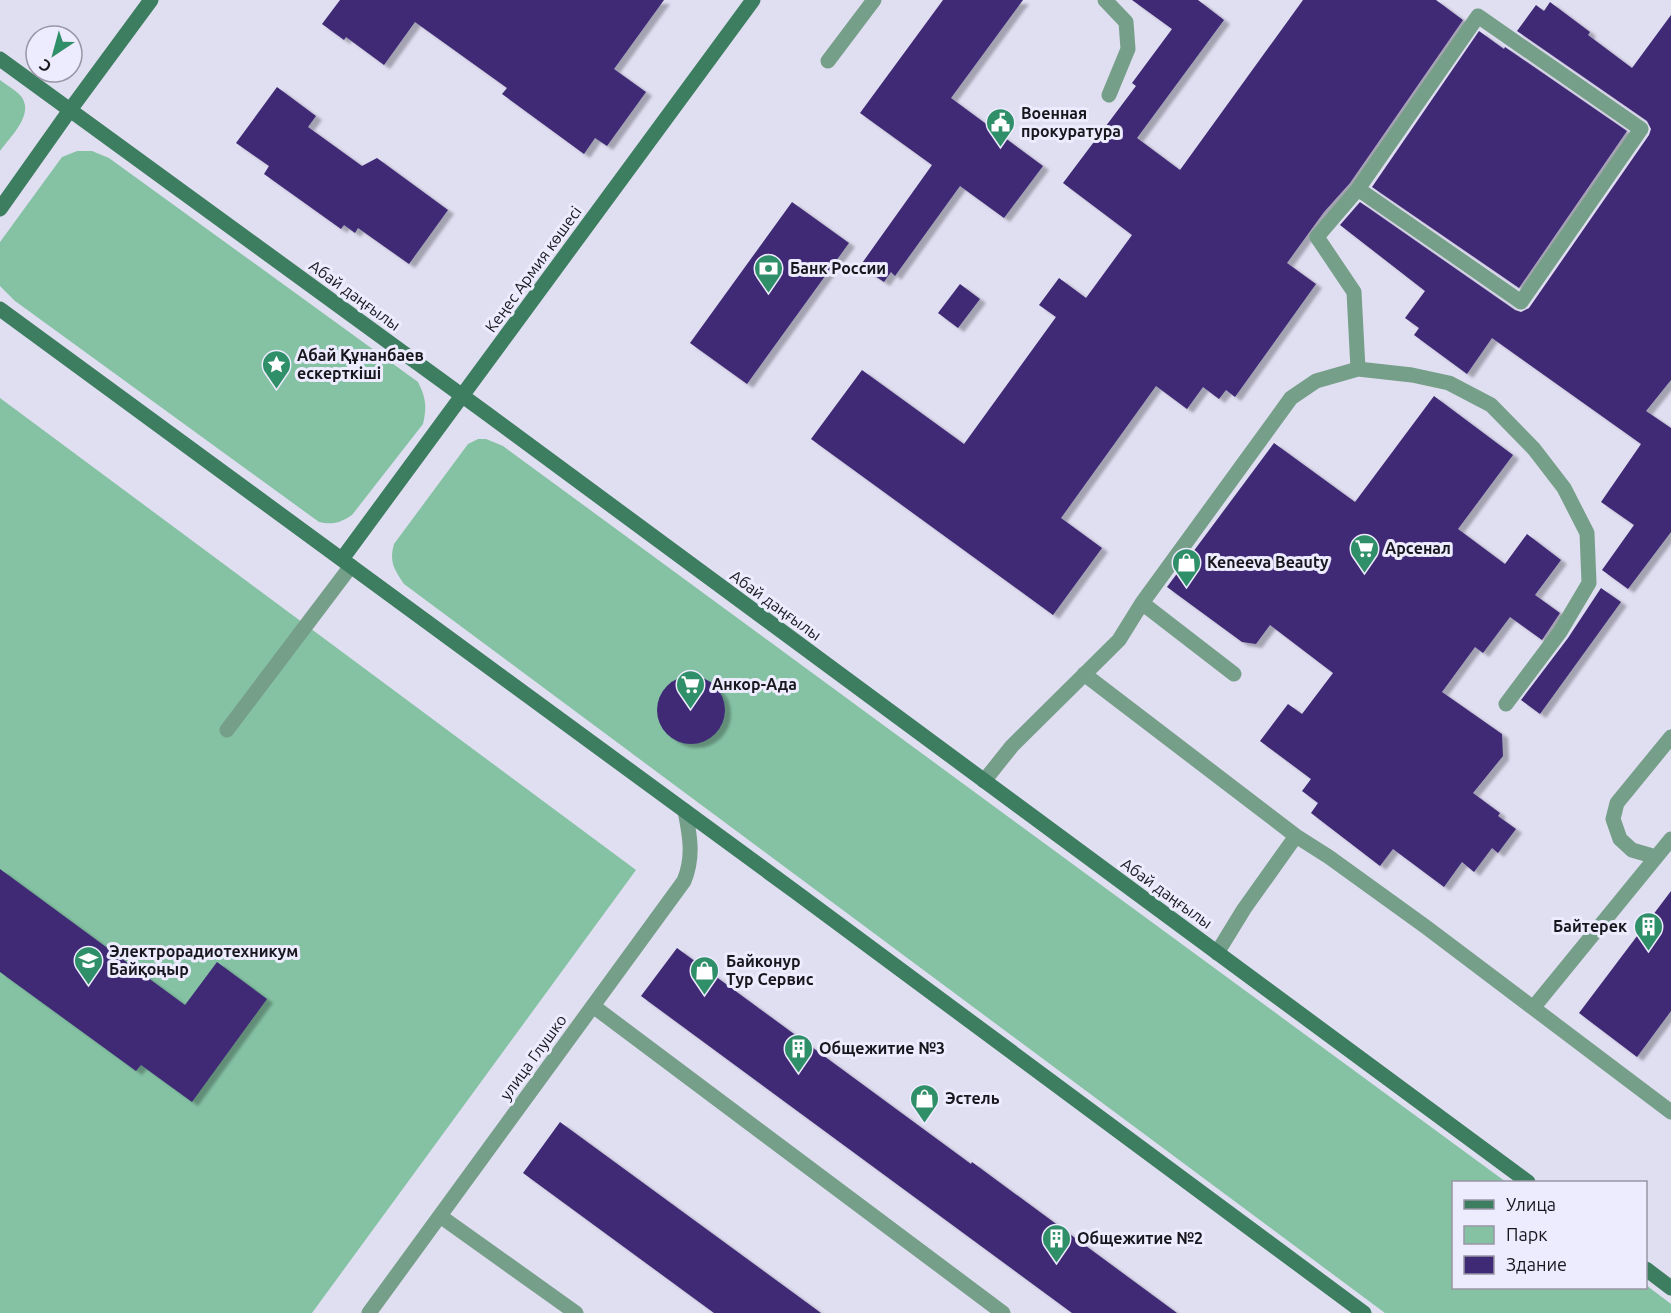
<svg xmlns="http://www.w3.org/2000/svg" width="1671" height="1313" viewBox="0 0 1671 1313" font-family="Ubuntu,sans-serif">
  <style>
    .green { fill: #85c2a4 }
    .building { fill: #3f2b75; filter: url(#shadow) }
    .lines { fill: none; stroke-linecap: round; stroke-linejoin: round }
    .lane { stroke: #769f8a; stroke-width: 15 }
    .street { stroke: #769f8a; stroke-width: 15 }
    .secondary { stroke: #3d7e61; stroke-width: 15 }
    .labels { text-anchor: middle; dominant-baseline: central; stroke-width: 6; stroke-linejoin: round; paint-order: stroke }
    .poi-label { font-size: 16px; font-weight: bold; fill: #18171e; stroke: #edebfe; text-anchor: start }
    .street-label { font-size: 16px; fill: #18171e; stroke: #edebfe }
  </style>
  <defs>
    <filter id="shadow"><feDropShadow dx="6" dy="4" stdDeviation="1.5" flood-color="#0004"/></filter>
  </defs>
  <rect width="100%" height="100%" fill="#e0def1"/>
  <!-- green -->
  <path class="green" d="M 0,80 C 6,85 14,89 19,94 C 37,112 11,136 0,151 Z
    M 77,151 L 92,151 L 109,158 L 418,382 C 426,398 427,407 423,424 L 352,515 C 340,523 333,525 319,522 L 15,301 L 0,286 L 0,242 L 62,157 Z
    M 0,398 L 636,870 L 312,1313 L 0,1313 Z
    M 478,439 L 486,439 L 503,446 L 1506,1182 L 1454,1182 L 1454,1288 L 1646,1288 L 1646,1285 L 1671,1304 L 1671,1313 L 1385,1313 L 404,584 C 394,569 389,562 394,544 L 468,444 Z"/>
  <!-- building -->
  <path class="building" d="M 340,0 L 664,0 L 614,69 L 646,92 L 607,146 L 595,138 L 584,154 L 502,94 L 507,88 L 415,22 L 384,65 L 346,37 L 344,40 L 322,24 Z
    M 943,0 L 1023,0 L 951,98 L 1043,166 L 1004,218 L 960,186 L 895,276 L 891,272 L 884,282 L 860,266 L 932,165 L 860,113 Z
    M 1132,0 L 1198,0 L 1224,20 L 1137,138 L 1180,170 L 1303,0 L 1436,0 L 1463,20 L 1350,183 L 1324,212 L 1287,263 L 1316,284 L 1235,397 L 1226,390 L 1219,399 L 1203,387 L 1187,409 L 1156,386 L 1061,518 L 1102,548 L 1053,615 L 811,439 L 862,370 L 964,444 L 1056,317 L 1039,305 L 1059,278 L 1086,298 L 1132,235 L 1063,183 L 1136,86 L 1132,83 L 1172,29 Z
    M 1550,2 L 1590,32 L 1588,35 L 1632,68 L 1671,15 L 1671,380 L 1646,411 L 1671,428 L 1671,532 L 1628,589 L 1602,570 L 1634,525 L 1601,502 L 1641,444 L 1492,338 L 1467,374 L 1414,335 L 1419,328 L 1405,318 L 1425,291 L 1340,225 L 1360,202 L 1515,310 L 1521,312 L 1529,308 L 1649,135 L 1651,129 L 1647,121 L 1517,31 L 1536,5 L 1544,11 Z
    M 1479,31 L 1504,49 L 1505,47 L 1627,131 L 1519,288 L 1372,187 Z
    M 277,87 L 316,116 L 308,127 L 362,166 L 377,158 L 448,210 L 409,264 L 358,228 L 355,233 L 344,225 L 341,229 L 264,174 L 269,166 L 236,143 Z
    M 792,202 L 849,243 L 747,384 L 690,343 Z
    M 960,284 L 980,299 L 958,328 L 938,313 Z
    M 1434,396 L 1513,455 L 1458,529 L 1505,564 L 1527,534 L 1561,560 L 1535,595 L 1560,613 L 1542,640 L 1510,617 L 1483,653 L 1475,647 L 1442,692 L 1502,734 L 1503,756 L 1473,793 L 1500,813 L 1498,816 L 1516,829 L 1498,853 L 1492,848 L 1474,872 L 1462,862 L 1444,887 L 1393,849 L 1380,866 L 1311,813 L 1318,803 L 1302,791 L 1311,779 L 1260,741 L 1288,704 L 1302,714 L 1333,673 L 1270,625 L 1256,644 L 1242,642 L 1167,587 L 1274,443 L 1355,502 Z
    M 1601,588 L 1621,602 L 1540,714 L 1521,700 L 1568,638 Z
    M657 710a34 34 0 1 1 68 0a34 34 0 1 1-68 0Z
    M 0,869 L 185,1005 L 217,962 L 267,999 L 192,1102 L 141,1065 L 136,1071 L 0,972 Z
    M 1671,891 L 1671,1011 L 1637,1057 L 1579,1013 Z
    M 677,948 L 971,1164 L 972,1162 L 1177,1313 L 1072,1313 L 641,996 Z
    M 560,1122 L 821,1313 L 714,1313 L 523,1173 Z"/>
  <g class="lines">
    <!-- lane -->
    <path class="lane" d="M 1105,0 L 1126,22 L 1128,49 L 1109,95
      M 828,61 L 874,0
      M 1358,189 L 1521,302 L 1641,129 L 1478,16 L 1358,189 L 1317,237 L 1354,292 L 1358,369
      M 1142,603 L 1234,674
      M 1084,674 L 1296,836 L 1329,857 L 1426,927 L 1671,1112
      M 227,730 L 351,566
      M 984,781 L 1012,746 L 1119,640 L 1142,603 L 1291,398 L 1316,381 L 1358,369 L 1412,375 L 1449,383 L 1491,405 L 1534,449 L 1564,488 L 1587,533 L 1589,583 L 1560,632 L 1506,704
      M 1656,857 L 1632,850 L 1620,839 L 1613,819 L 1617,803 L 1671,737
      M 1217,953 L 1244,909 L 1296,836
      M 1533,1008 L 1671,839"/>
    <!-- street -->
    <path class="street" d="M 593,1006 L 1003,1313
      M 440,1216 L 576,1313
      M 369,1313 L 684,881 C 694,857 690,836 685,811"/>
    <!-- secondary -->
    <path class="secondary" d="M 0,59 L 486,413 L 1528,1182
      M 0,209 L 70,110 L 151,0
      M 0,309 L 797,893 L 1364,1313
      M 342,559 L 753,0
      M 1646,1269 L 1671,1288"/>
  </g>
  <!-- icons -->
  <defs>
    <symbol id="civic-pin" viewBox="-11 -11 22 30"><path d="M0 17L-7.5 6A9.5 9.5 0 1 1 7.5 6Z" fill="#2f8f68" stroke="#edebfe"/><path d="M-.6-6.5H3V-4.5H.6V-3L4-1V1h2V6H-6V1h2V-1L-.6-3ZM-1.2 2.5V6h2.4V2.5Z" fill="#fff"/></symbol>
    <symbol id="bank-pin" viewBox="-11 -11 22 30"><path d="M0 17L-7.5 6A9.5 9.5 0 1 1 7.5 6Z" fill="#2f8f68" stroke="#edebfe"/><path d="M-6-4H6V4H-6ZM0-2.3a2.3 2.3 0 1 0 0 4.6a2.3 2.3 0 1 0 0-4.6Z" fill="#fff"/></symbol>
    <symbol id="sight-pin" viewBox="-11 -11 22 30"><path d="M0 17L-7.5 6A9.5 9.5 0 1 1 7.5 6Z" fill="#2f8f68" stroke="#edebfe"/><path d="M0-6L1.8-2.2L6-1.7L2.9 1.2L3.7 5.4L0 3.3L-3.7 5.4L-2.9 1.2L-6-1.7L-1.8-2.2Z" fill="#fff"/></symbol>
    <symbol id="supermarket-pin" viewBox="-11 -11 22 30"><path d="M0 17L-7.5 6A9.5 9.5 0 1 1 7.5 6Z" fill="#2f8f68" stroke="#edebfe"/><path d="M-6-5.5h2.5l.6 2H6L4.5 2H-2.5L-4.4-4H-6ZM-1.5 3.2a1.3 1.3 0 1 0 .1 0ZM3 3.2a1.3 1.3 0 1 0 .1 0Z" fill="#fff"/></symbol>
    <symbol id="shop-pin" viewBox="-11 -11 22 30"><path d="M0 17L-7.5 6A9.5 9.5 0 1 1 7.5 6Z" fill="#2f8f68" stroke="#edebfe"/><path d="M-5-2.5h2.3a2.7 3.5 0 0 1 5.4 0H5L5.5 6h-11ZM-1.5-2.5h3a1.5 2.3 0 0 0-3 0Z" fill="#fff"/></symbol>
    <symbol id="building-pin" viewBox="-11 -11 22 30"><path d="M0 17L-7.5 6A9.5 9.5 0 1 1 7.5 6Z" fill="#2f8f68" stroke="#edebfe"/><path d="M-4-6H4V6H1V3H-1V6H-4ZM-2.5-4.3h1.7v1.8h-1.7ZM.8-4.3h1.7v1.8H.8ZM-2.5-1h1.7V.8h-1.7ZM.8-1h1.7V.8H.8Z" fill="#fff"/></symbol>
    <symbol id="university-pin" viewBox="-11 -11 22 30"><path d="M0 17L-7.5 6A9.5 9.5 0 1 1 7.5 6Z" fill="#2f8f68" stroke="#edebfe"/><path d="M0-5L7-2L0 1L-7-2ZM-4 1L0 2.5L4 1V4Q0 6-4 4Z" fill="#fff"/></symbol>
  </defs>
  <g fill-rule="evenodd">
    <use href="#civic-pin" x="984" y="106" width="33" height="45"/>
    <use href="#bank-pin" x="752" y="252" width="33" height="45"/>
    <use href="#sight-pin" x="260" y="348" width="33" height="45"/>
    <use href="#supermarket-pin" x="1348" y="532" width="33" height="45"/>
    <use href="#shop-pin" x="1170" y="546" width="33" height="45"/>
    <use href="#supermarket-pin" x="674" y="668" width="33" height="45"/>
    <use href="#building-pin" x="1632" y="910" width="33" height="45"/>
    <use href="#university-pin" x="72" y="944" width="33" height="45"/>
    <use href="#shop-pin" x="688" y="954" width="33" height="45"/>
    <use href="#building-pin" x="782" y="1032" width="33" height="45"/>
    <use href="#shop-pin" x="908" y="1082" width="33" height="45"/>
    <use href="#building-pin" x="1040" y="1222" width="33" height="45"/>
  </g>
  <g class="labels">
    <!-- poi labels -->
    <g class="poi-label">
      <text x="1021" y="113">Военная<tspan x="1021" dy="18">прокуратура</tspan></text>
      <text x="790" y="268">Банк России</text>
      <text x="297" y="355">Абай Құнанбаев<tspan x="297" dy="18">ескерткіші</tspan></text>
      <text x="1385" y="548">Арсенал</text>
      <text x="1207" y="562">Keneeva Beauty</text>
      <text x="712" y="684">Анкор-Ада</text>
      <text x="1627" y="926" text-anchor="end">Байтерек</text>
      <text x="109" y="951">Электрорадиотехникум<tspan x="109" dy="18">Байқоңыр</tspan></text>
      <text x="726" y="961">Байконур<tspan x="726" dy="18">Тур Сервис</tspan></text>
      <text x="819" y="1048">Общежитие №3</text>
      <text x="945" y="1098">Эстель</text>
      <text x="1077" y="1238">Общежитие №2</text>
    </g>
    <!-- street labels -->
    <g class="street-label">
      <text transform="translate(533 269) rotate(-54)">Кеңес Армия көшесі</text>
      <text transform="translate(355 295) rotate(36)">Абай даңғылы</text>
      <text transform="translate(776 605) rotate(36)">Абай даңғылы</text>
      <text transform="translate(1167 893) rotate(36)">Абай даңғылы</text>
      <text transform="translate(533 1057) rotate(-54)">улица Глушко</text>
    </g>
  </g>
  <!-- legend -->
  <rect x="1452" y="1181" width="195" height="108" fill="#edebfe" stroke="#9896a4" stroke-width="1.5"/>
  <rect x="1464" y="1200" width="30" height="9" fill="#3d7e61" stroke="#9896a4" stroke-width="1.5"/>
  <text x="1506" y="1211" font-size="18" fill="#18171e">Улица</text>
  <rect x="1464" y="1226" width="30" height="18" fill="#85c2a4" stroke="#9896a4" stroke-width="1.5"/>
  <text x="1506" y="1241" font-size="18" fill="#18171e">Парк</text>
  <rect x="1464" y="1256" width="30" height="18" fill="#3f2b75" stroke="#9896a4" stroke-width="1.5"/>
  <text x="1506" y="1271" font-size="18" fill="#18171e">Здание</text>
  <!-- north arrow -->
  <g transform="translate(54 54) rotate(216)"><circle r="28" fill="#edebfe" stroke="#9896a4" stroke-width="1.5"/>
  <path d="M0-4.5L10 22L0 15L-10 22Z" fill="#2f8f68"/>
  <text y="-9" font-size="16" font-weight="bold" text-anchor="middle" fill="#18171e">С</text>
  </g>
</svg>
